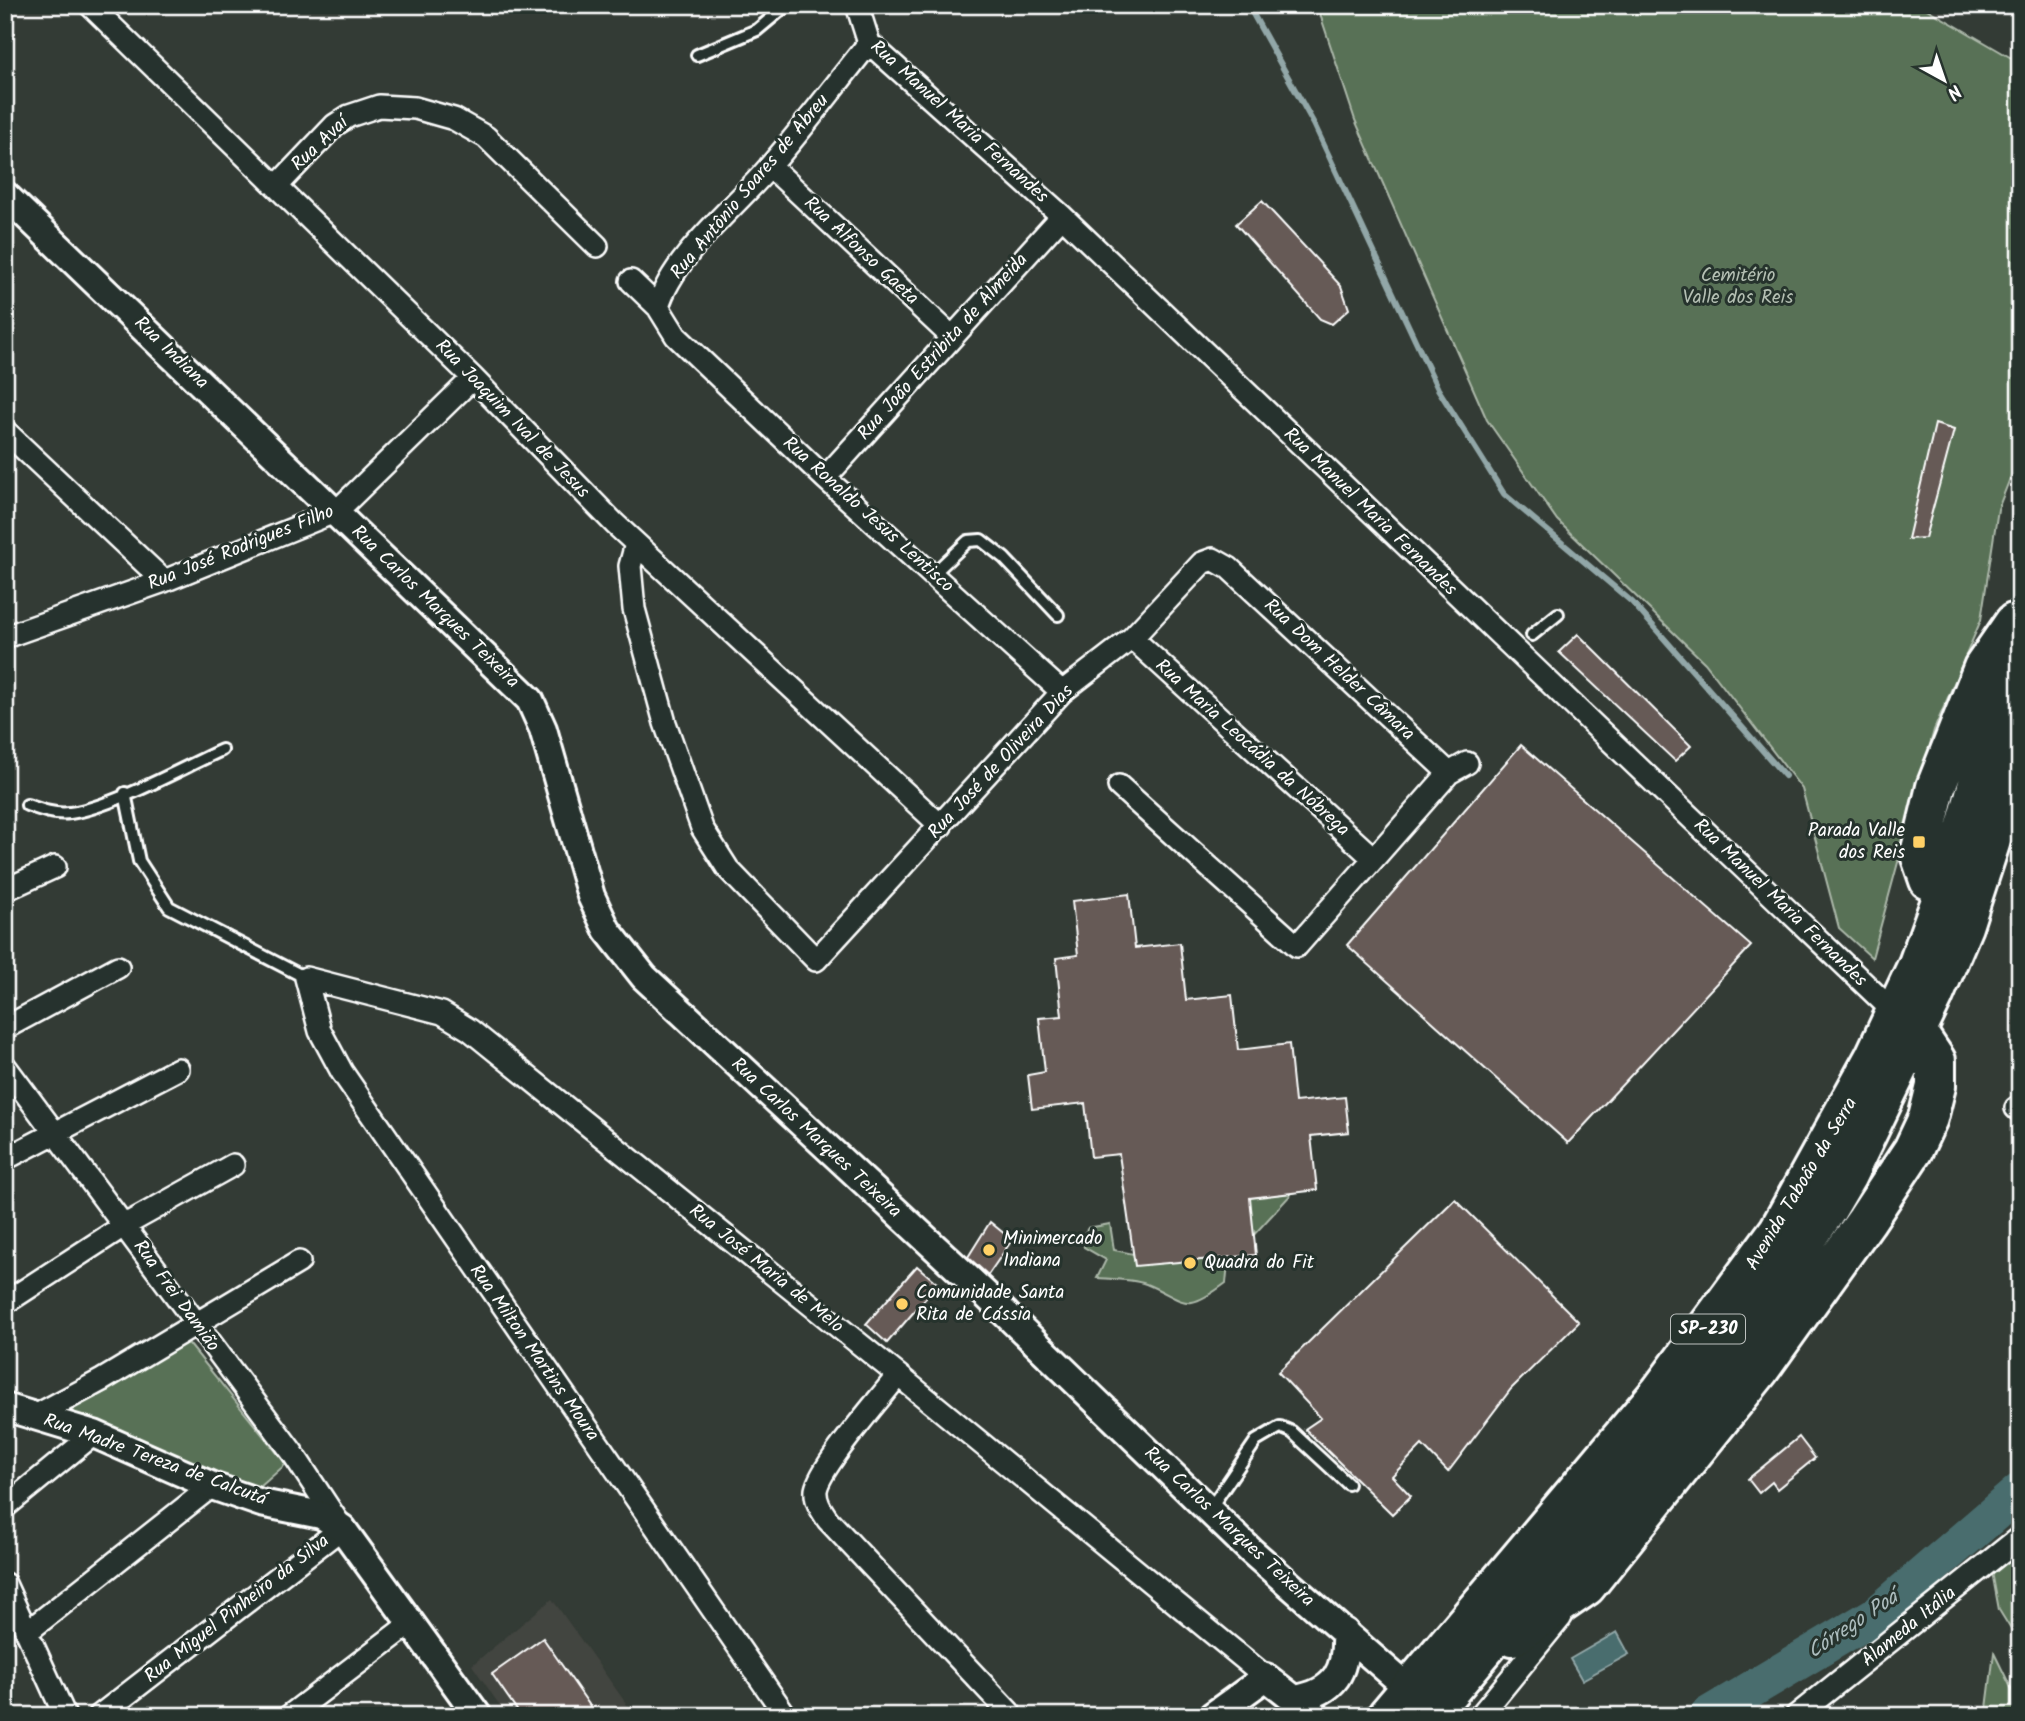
<svg xmlns="http://www.w3.org/2000/svg" width="2025" height="1721" viewBox="0 0 2025 1721" font-family="Kalam,sans-serif">
  <style>
    .built { fill: #42443f }
    .green { fill: #597156; stroke: #acb8aa; stroke-width: 2 }
    .water { fill: #496d6e; stroke: #92a7a8; stroke-width: 2 }
    .lines { fill: none; stroke-linecap: round; stroke-linejoin: round }
    .stream { stroke: #92a7a8; stroke-width: 6 }
    .river { stroke: #496d6e; stroke-width: 37 }
    .building { fill: #665a56; stroke: #fff; stroke-width: 2 }
    .service-casing { stroke: #fff; stroke-width: 16 }
    .minor-casing { stroke: #fff; stroke-width: 26 }
    .tertiary-casing { stroke: #fff; stroke-width: 32 }
    .motorway-casing { stroke: #fff; stroke-width: 44 }
    .service { stroke: #26332d; stroke-width: 10 }
    .minor { stroke: #26332d; stroke-width: 21 }
    .tertiary { stroke: #26332d; stroke-width: 26 }
    .motorway { stroke: #26332d; stroke-width: 38 }
    .poi-dot { fill: #ffd166; stroke: #26332d; stroke-width: 2.5 }
    .labels { text-anchor: middle; dominant-baseline: central; stroke-width: 6; stroke-linejoin: round; paint-order: stroke }
    .shield { fill: #26332d; stroke: #bec2c0; stroke-width: 2 }
    .shield-label { font-size: 18px; font-weight: bold; fill: #fff }
    .street-label { font-size: 19px; fill: #fff; stroke: #26332d }
    .park-label { font-size: 19px; fill: #b4bfb3; stroke: #26332d }
    .poi-label { font-size: 19px; fill: #fff; stroke: #26332d; text-anchor: start }
    .water-label { font-size: 21px; font-style: italic; fill: #adbdbe; stroke: #26332d }
  </style>
  <rect width="100%" height="100%" fill="#333b35"/>
  <filter id="ink" filterUnits="userSpaceOnUse"><feTurbulence type="fractalNoise" baseFrequency=".0143" numOctaves="2"/><feDisplacementMap in="SourceGraphic" scale="14" xChannelSelector="R" yChannelSelector="G"/><feConvolveMatrix kernelMatrix="1 2 1 2 8 2 1 2 1" color-interpolation-filters="sRGB"/></filter>
  <g filter="url(#ink)">
    <!-- built -->
    <path class="built" d="M 552,1599 L 635,1716 L 507,1716 L 472,1665 Z"/>
    <!-- green -->
    <path class="green" d="M 1317,5 L 1920,5 L 2020,63 L 2020,453 L 1998,509 L 1981,620 L 1934,730 L 1872,958 L 1839,928 L 1802,789 L 1705,663 L 1557,520 L 1487,420 L 1355,120 Z
      M 1237,1187 L 1295,1190 L 1228,1263 L 1226,1283 C 1183,1315 1187,1301 1146,1284 C 1132,1279 1112,1279 1097,1278 L 1106,1260 L 1084,1247 L 1082,1237 L 1088,1228 L 1110,1224 L 1114,1250 L 1138,1255 Z
      M 186,1340 L 286,1464 L 251,1495 L 63,1410 Z
      M 2020,1531 L 2020,1644 L 1999,1610 L 1992,1572 Z
      M 1994,1653 L 2020,1706 L 2020,1716 L 1986,1716 Z"/>
    <!-- water -->
    <path class="water" d="M 1617,1632 L 1629,1654 L 1582,1680 L 1570,1659 Z"/>
    <g class="lines">
      <!-- stream -->
      <path class="stream" d="M 1248,5 L 1314,124 L 1438,389 L 1504,494 L 1632,602 L 1785,776"/>
      <!-- river -->
      <path class="river" d="M 1707,1716 L 1876,1615 L 2020,1491"/>
    </g>
    <!-- building -->
    <path class="building" d="M 1262,201 L 1341,286 L 1349,309 L 1332,324 L 1320,319 L 1236,224 Z
      M 1935,424 L 1954,430 L 1925,538 L 1908,539 Z
      M 1578,634 L 1691,746 L 1675,761 L 1559,652 Z
      M 1521,745 L 1751,946 L 1568,1143 L 1347,945 Z
      M 1129,894 L 1135,948 L 1180,943 L 1186,1000 L 1232,995 L 1238,1050 L 1289,1044 L 1295,1102 L 1345,1097 L 1349,1132 L 1311,1136 L 1317,1190 L 1250,1198 L 1256,1255 L 1135,1266 L 1119,1154 L 1091,1157 L 1085,1103 L 1032,1109 L 1028,1075 L 1045,1072 L 1039,1018 L 1062,1016 L 1056,958 L 1078,955 L 1072,901 Z
      M 1455,1199 L 1579,1322 L 1511,1389 L 1448,1472 L 1422,1445 L 1392,1476 L 1411,1496 L 1392,1514 L 1305,1429 L 1321,1418 L 1278,1372 Z
      M 990,1222 L 1012,1240 L 988,1275 L 968,1257 Z
      M 917,1266 L 938,1284 L 887,1343 L 866,1324 Z
      M 1799,1437 L 1815,1458 L 1777,1489 L 1772,1482 L 1759,1493 L 1748,1479 Z
      M 543,1638 L 597,1716 L 521,1716 L 492,1674 Z"/>
    <g class="lines">
      <defs>
        <path id="service" d="M 697,55 L 757,30 L 787,5
          M 932,575 L 968,541 L 981,540 L 1004,558 L 1058,615
          M 1532,635 L 1558,614
          M 125,793 L 139,861 L 169,907 L 306,978
          M 27,805 C 41,810 55,815 70,813 C 112,807 180,769 222,750
          M 1209,1510 L 1256,1441 L 1280,1427 L 1292,1432 L 1348,1484"/>
        <path id="minor" d="M 90,5 L 473,378 L 615,524 L 941,826
          M 857,5 L 869,43 L 1062,216 L 1895,1013
          M 869,43 C 836,84 805,126 771,165 C 736,207 673,255 658,307 L 676,336 L 825,478 L 1062,692
          M 770,166 L 951,336
          M 277,186 L 335,125 L 349,116 L 379,106 L 415,108 L 454,119 L 486,137 L 597,246
          M 631,281 L 658,307
          M 5,431 L 164,581
          M 825,478 L 1062,216
          M 636,544 L 630,566 L 634,609 L 665,723 L 702,828 L 728,869 L 816,960 L 1062,692 L 1132,638 L 1202,563 L 1213,559 L 1229,568 L 1449,773
          M 5,637 L 164,581 L 337,511 L 473,378
          M 1132,638 L 1372,857
          M 1119,786 L 1297,946 L 1449,773 L 1467,763
          M 5,890 L 55,867
          M 5,1028 L 118,967
          M 5,1066 L 292,1452 L 342,1528 L 99,1716
          M 2016,1108 L 2020,1111
          M 5,1159 L 178,1069
          M 5,1303 L 125,1225 L 233,1165
          M 898,1375 C 881,1398 820,1466 816,1490 C 815,1502 822,1511 828,1520 L 1009,1712
          M 35,1416 L 102,1380 L 299,1262
          M 5,1507 L 94,1434
          M 5,1584 L 65,1716
          M 27,1632 L 212,1486
          M 289,1716 L 411,1623
          M 786,1716 L 342,1072 L 320,1031 L 306,978 L 442,1013 L 470,1030 L 898,1375 L 1266,1677
          M 1480,1716 L 1561,1617
          M 1796,1716 L 2020,1537"/>
        <path id="tertiary" d="M 5,195 L 530,700 L 543,729 L 591,896 L 607,930 L 644,977 L 984,1293 L 1250,1550 L 1409,1689
          M 5,1407 L 94,1434 L 212,1486 L 261,1503 L 321,1515 L 342,1528 L 478,1716
          M 1295,1699 C 1336,1692 1347,1671 1345,1632
          M 1212,1716 L 1266,1677 L 1316,1716"/>
        <path id="motorway" d="M 1965,895 L 1929,880 L 1920,854 L 1936,787 L 1983,668 L 2014,623
          M 1513,1636 L 1586,1586 L 1760,1369 L 1866,1221 L 1913,1150 L 1928,1118 L 1936,1086 L 1936,1061 L 1916,1031 L 1901,1018
          M 1387,1716 L 1660,1392 L 1779,1230 L 1874,1058 L 1918,964 L 1958,854 L 2020,636
          M 1428,1716 L 1710,1380 L 1827,1209 L 1847,1175 L 1933,997 L 1963,926 L 1993,834 L 2015,755"/>
      </defs>
      <!-- service casing -->
      <use href="#service" class="service-casing"/>
      <!-- minor casing -->
      <use href="#minor" class="minor-casing"/>
      <!-- tertiary casing -->
      <use href="#tertiary" class="tertiary-casing"/>
      <!-- motorway casing -->
      <use href="#motorway" class="motorway-casing"/>
      <!-- service -->
      <use href="#service" class="service"/>
      <!-- minor -->
      <use href="#minor" class="minor"/>
      <!-- tertiary -->
      <use href="#tertiary" class="tertiary"/>
      <!-- motorway -->
      <use href="#motorway" class="motorway"/>
    </g>
  </g>
  <!-- markers -->
  <g class="poi-dot">
    <rect x="1912" y="835" width="14" height="14" rx="3.5"/>
    <circle cx="989" cy="1250" r="7"/>
    <circle cx="1190" cy="1263" r="7"/>
    <circle cx="902" cy="1304" r="7"/>
  </g>
  <g class="labels">
    <!-- shield labels -->
    <rect class="shield" x="1671" y="1314.5" width="74" height="29" rx="5"/>
    <g class="shield-label">
      <text x="1708" y="1329">SP-230</text>
    </g>
    <!-- street labels -->
    <g class="street-label">
      <text transform="translate(959 122) rotate(42)">Rua Manuel Maria Fernandes</text>
      <text transform="translate(320 144) rotate(-43)">Rua Avaí</text>
      <text transform="translate(750 187) rotate(-50)">Rua Antônio Soares de Abreu</text>
      <text transform="translate(861 251) rotate(43)">Rua Alfonso Gaeta</text>
      <text transform="translate(943 347) rotate(-48)">Rua João Estribita de Almeida</text>
      <text transform="translate(171 353) rotate(44)">Rua Indiana</text>
      <text transform="translate(512 419) rotate(46)">Rua Joaquim Ival de Jesus</text>
      <text transform="translate(1370 512) rotate(44)">Rua Manuel Maria Fernandes</text>
      <text transform="translate(868 515) rotate(42)">Rua Ronaldo Jesus Lentisco</text>
      <text transform="translate(241 548) rotate(-22)">Rua José Rodrigues Filho</text>
      <text transform="translate(435 607) rotate(44)">Rua Carlos Marques Teixeira</text>
      <text transform="translate(1339 670) rotate(43)">Rua Dom Helder Câmara</text>
      <text transform="translate(1252 748) rotate(42)">Rua Maria Leocádia da Nóbrega</text>
      <text transform="translate(1001 762) rotate(-47)">Rua José de Oliveira Dias</text>
      <text transform="translate(1780 903) rotate(44)">Rua Manuel Maria Fernandes</text>
      <text transform="translate(816 1138) rotate(43)">Rua Carlos Marques Teixeira</text>
      <text transform="translate(1802 1184) rotate(-59)">Avenida Taboão da Serra</text>
      <text transform="translate(766 1269) rotate(39)">Rua José Maria de Melo</text>
      <text transform="translate(176 1296) rotate(54)">Rua Frei Damião</text>
      <text transform="translate(534 1353) rotate(55)">Rua Milton Martins Moura</text>
      <text transform="translate(155 1460) rotate(20)">Rua Madre Tereza de Calcutá</text>
      <text transform="translate(1229 1527) rotate(43)">Rua Carlos Marques Teixeira</text>
      <text transform="translate(237 1609) rotate(-38)">Rua Miguel Pinheiro da Silva</text>
      <text transform="translate(1909 1627) rotate(-39)">Alameda Itália</text>
    </g>
    <!-- park labels -->
    <g class="park-label">
      <text x="1738" y="276">Cemitério<tspan x="1738" dy="22">Valle dos Reis</tspan></text>
    </g>
    <!-- poi labels -->
    <g class="poi-label">
      <text x="1905" y="831" text-anchor="end">Parada Valle<tspan x="1905" dy="22">dos Reis</tspan></text>
      <text x="1003" y="1239">Minimercado<tspan x="1003" dy="22">Indiana</tspan></text>
      <text x="1204" y="1263">Quadra do Fit</text>
      <text x="916" y="1293">Comunidade Santa<tspan x="916" dy="22">Rita de Cássia</tspan></text>
    </g>
    <!-- water labels -->
    <g class="water-label">
      <text transform="translate(1853 1625) rotate(-34)">Córrego Poá</text>
    </g>
  </g>
  <!-- margin -->
  <rect width="2025" height="1721" fill="none" stroke="#26332d" stroke-width="28"/>
  <rect x="14" y="14" width="1997" height="1693" fill="none" stroke="#fff" stroke-width="2.5" filter="url(#ink)"/>
  <!-- north arrow -->
  <g transform="translate(1944 80) rotate(140)" stroke="#26332d" stroke-width="5" paint-order="stroke">
  <path d="M0-5L12 26L0 18L-12 26Z" fill="#ffffff"/>
  <text y="-10" font-size="19" font-weight="bold" text-anchor="middle" fill="#ffffff">N</text>
  </g>
</svg>
